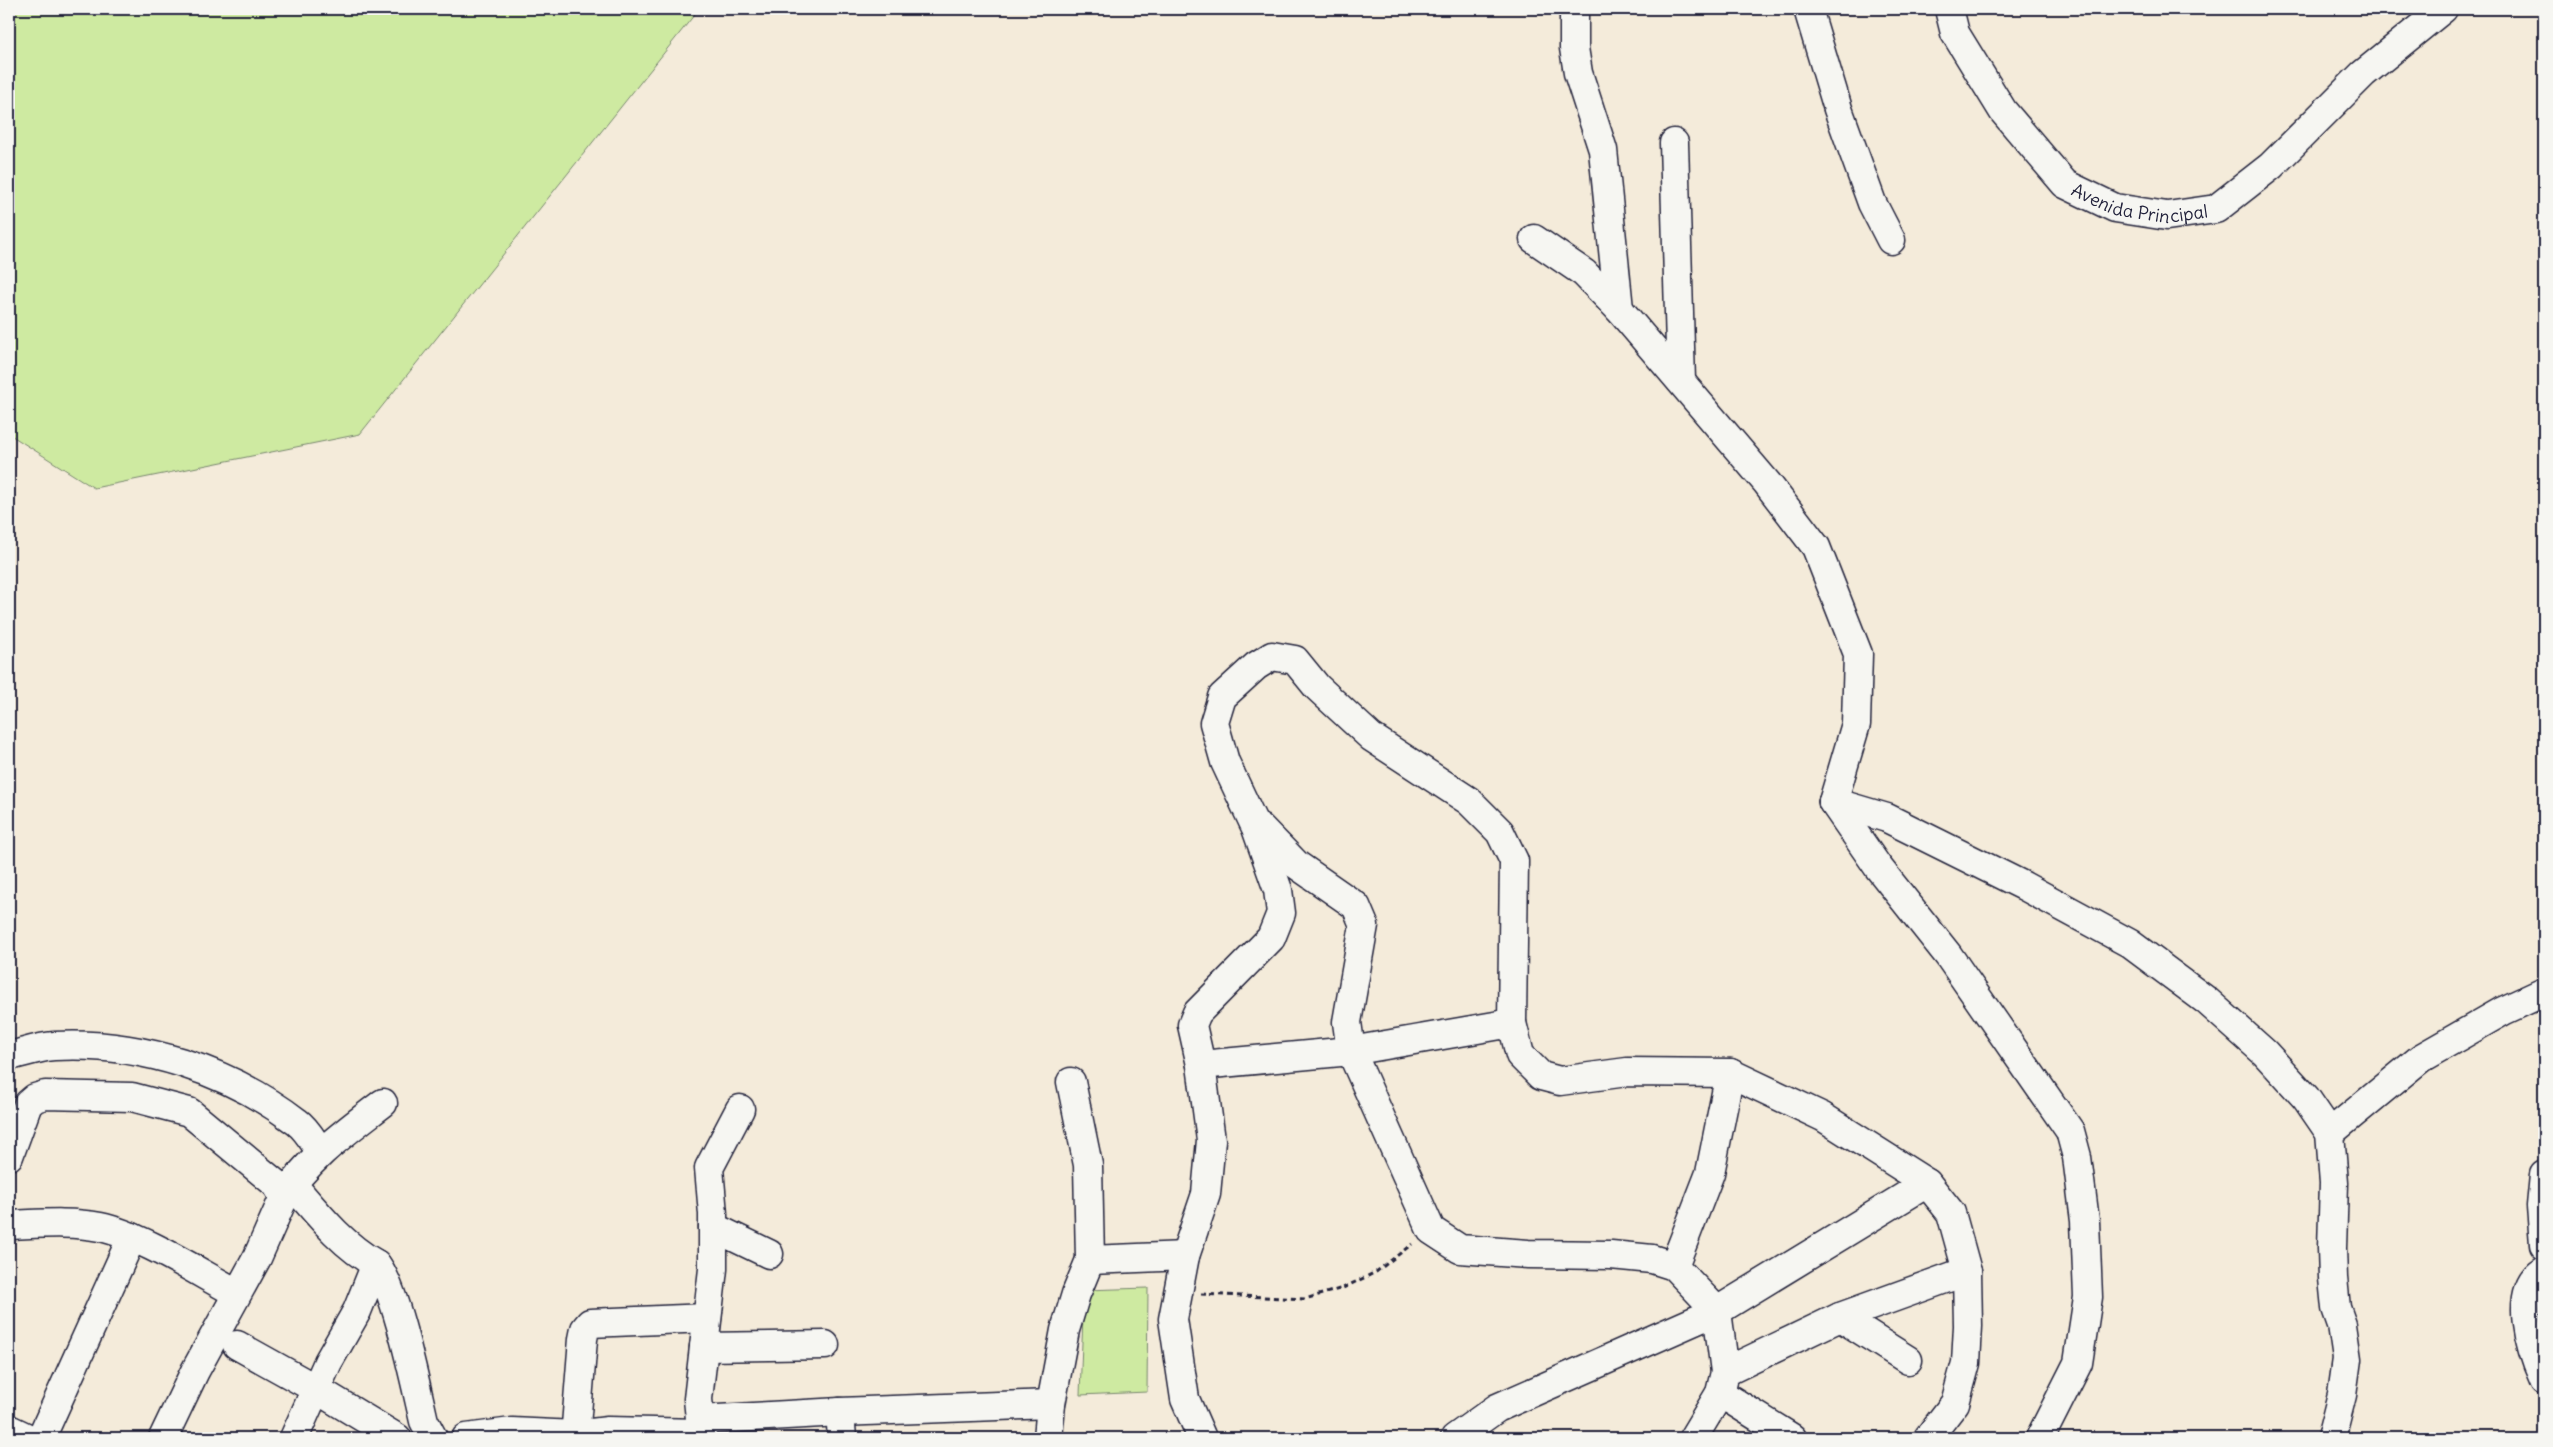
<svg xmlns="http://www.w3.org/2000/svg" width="2553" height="1447" viewBox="0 0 2553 1447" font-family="Delius,sans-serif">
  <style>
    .green { fill: #ceeaa1; stroke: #78866e }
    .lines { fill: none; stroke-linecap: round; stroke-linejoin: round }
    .minor-casing { stroke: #22223b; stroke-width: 31 }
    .path { stroke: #22223b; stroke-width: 3; stroke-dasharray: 5 4; stroke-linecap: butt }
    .minor { stroke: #f6f6f2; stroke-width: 28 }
    .labels { text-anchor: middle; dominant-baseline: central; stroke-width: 4.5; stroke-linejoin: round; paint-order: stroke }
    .street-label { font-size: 18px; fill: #22223b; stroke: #f6f6f2 }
  </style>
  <rect width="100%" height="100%" fill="#f4ebda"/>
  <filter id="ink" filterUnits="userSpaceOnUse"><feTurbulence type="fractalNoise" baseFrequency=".02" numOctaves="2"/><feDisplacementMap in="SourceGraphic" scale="10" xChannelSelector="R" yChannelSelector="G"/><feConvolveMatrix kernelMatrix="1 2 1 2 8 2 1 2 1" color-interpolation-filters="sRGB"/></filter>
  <g filter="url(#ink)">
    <!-- green -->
    <path class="green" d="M 9,9 L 699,9 L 360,434 L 94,488 L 9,434 Z
      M 1148,1288 L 1147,1392 L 1080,1395 L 1084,1290 Z"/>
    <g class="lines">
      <defs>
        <g id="minor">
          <path d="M 1574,9 L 1574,48 L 1578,73 L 1603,150 L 1619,309"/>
          <path d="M 1808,9 L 1838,109 L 1872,203 L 1891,240"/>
          <path id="s1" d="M 1949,9 L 1955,33 L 2003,111 L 2065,184 L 2115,208 L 2167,216 L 2216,209 L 2271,166 L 2363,74 L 2443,9"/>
          <path d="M 1674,143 L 1681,381"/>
          <path d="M 1534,239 L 1584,273 L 1619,309 L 1767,483 L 1816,547 L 1858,654 L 1856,724 L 1833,802"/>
          <path d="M 1833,802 L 1887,818 L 2024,886 L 2129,943 L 2207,1001 L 2265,1053 L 2306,1098 L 2330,1133 L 2334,1183 L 2332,1248 L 2333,1278 L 2336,1308 L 2342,1325 L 2347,1359 L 2342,1395 L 2331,1438"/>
          <path d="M 1833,802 L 1878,867 L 1948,955 L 2070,1131 L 2077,1157 L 2085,1221 L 2088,1297 L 2078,1363 L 2040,1438"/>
          <path d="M 1260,827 L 1297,865 L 1356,906 L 1364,925 L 1347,1022 L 1351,1051 L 1431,1230 L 1460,1249 L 1528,1254 L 1611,1255 L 1652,1259 L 1674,1266 L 1717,1311 L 1725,1372 L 1720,1393 L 1693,1438"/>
          <path d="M 9,1056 C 23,1053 39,1047 54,1046 C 139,1041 229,1070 297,1122 C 307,1129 314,1143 321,1152"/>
          <path d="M 1201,1065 L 1351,1051 L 1512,1023"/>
          <path d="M 2330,1133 L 2421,1058 L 2503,1011 L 2544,992"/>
          <path d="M 9,1156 L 28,1104 L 35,1098 L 45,1095 L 132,1097 L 189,1112 L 276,1184 L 284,1197 C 308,1158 347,1131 383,1103"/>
          <path d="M 2544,1175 L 2541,1206 L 2544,1245"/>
          <path d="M 292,1184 C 317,1213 342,1245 376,1264"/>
          <path d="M 9,1225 C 39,1224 70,1221 100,1227 C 141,1235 199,1273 237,1293"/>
          <path d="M 713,1227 L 769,1254"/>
          <path d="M 1090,1260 L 1185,1256"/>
          <path d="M 1674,1266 L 1710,1173 L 1730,1073"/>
          <path d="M 2544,1270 C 2511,1290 2531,1351 2544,1380"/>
          <path d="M 1840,1317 L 1908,1360"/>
          <path d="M 237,1345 L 316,1389 L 397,1438"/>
          <path d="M 704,1347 L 825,1345"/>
          <path d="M 1725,1372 L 1840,1317 L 1967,1271"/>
          <path d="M 1720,1393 L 1792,1438"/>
          <path d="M 840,1412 L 842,1438"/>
          <path d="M 700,1420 L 840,1412 L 1051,1404"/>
          <path d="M 9,1429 L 28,1438"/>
          <path d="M 41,1438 L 132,1237"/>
          <path d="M 163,1438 L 195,1371 L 257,1258 L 284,1197"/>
          <path d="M 294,1438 L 328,1362 L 357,1311 L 376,1264 C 396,1288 416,1387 424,1421 L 433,1438"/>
          <path d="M 466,1438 L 512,1432 L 575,1435 L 608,1431 L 701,1433"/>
          <path d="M 575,1438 L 583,1339 L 585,1329 L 590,1323 L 707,1318"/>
          <path d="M 702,1438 L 698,1399 L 713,1269 L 713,1214 L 709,1168 L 740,1109"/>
          <path d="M 1048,1438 L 1051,1404 L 1065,1330 L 1076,1294 L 1090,1260 L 1088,1165 L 1071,1082"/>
          <path d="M 1202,1438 L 1185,1399 L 1173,1319 L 1185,1256 L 1206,1194 L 1211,1140 L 1201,1065 L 1192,1025 L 1197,1013 L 1271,938 L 1281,913 L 1278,890 L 1256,828 L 1225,762 L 1214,723 L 1222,697 L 1256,666 L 1272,656 L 1295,660 L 1317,687 L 1371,737 L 1469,801 L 1500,832 L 1514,861 L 1512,1023 L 1520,1055 L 1541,1076 L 1560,1081 L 1627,1072 L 1730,1073 L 1823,1117 L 1927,1183 L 1951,1213 L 1967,1271 L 1968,1326 L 1966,1363 L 1955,1403 L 1928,1438"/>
          <path d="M 1455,1438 L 1497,1408 L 1717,1311 L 1927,1183"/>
        </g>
      </defs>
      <!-- minor casing -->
      <use href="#minor" class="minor-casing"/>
      <!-- path -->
      <path class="path" d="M 1201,1294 L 1305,1299 L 1343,1288 L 1376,1272 L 1412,1244"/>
      <!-- minor -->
      <use href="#minor" class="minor"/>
    </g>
  </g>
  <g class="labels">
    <!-- street labels -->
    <g class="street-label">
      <text stroke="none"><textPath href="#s1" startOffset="291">Avenida Principal</textPath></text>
    </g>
  </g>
  <!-- margin -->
  <rect width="2553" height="1447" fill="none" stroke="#f6f6f2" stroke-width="30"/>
  <rect x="15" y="15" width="2523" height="1417" fill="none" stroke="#22223b" stroke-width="2" filter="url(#ink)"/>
</svg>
